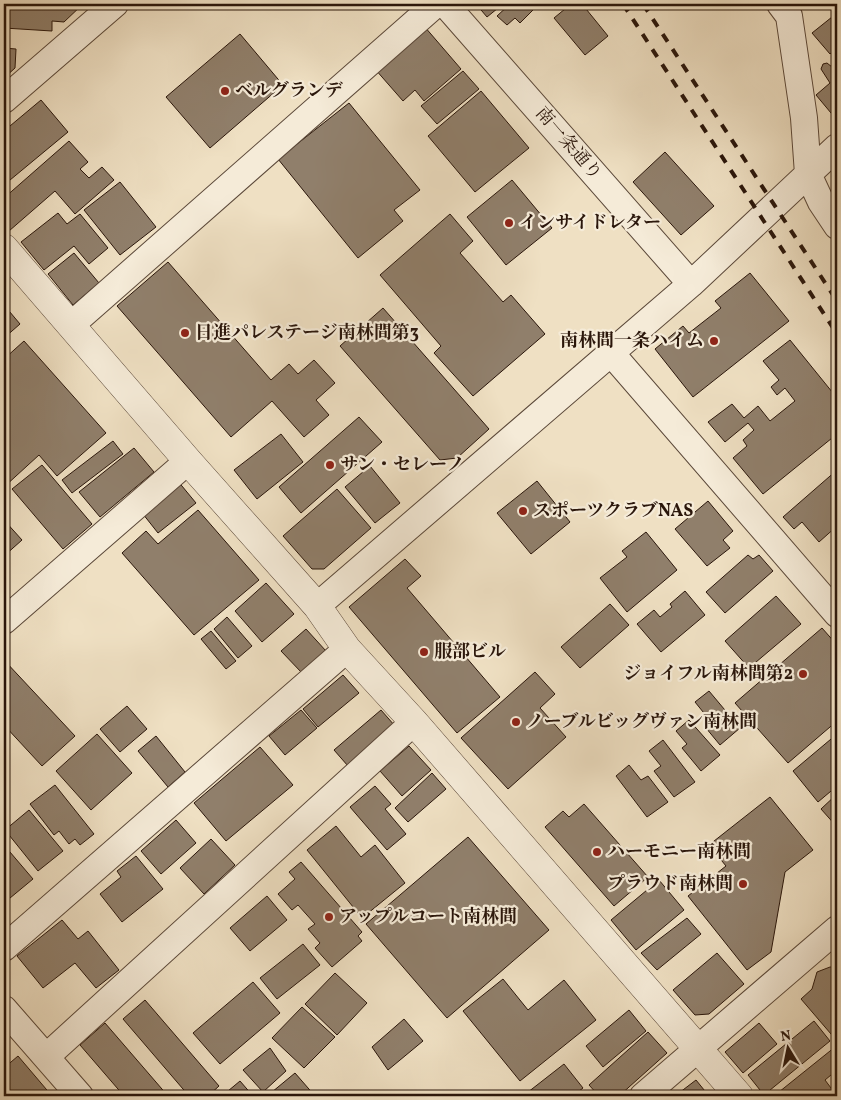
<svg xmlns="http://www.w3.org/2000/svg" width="841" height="1100" viewBox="0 0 841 1100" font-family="Vollkorn,'Noto Serif JP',serif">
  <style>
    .building { fill: #907f6b; stroke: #2a160b }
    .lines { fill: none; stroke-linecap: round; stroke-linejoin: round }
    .minor-casing { stroke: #5b4839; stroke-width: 28 }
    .tertiary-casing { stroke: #5b4839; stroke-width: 29 }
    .minor { stroke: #f5ebd8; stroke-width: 26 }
    .tertiary { stroke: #f5ebd8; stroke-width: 28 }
    .rail { stroke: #2a160b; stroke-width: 4; stroke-dasharray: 9 9; stroke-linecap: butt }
    .poi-dot { fill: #8f2418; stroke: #f5ebd8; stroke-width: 2 }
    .labels { text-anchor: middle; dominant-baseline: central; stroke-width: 4.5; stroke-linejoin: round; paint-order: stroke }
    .poi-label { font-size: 18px; font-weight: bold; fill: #2a160b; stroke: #f5ebd8; text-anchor: start }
    .street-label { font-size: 18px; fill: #2a160b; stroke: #f5ebd8 }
  </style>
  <rect width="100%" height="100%" fill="#efe0c3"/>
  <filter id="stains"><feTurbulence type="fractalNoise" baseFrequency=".004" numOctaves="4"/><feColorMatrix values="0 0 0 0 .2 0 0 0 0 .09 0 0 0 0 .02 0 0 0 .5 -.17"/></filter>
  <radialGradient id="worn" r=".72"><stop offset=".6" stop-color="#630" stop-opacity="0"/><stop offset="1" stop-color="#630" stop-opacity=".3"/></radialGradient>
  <!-- building -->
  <path class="building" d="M 4,4 L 83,4 L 64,22 L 52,21 L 52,31 L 4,28 Z
    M 476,4 L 503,4 L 487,17 Z
    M 510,4 L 539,4 L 520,23 L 515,18 L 507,25 L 497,16 Z
    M 571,4 L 582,4 L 608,36 L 585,55 L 554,18 Z
    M 837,13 L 837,48 L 830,54 L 812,33 Z
    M 424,26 L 461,69 L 424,101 L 415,90 L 403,101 L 375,69 Z
    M 240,34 L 283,85 L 210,148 L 166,97 Z
    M 4,48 L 16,49 L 15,68 L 4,78 Z
    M 827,63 L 837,71 L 836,119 L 816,95 L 830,83 L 821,69 L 823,64 Z
    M 463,71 L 479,89 L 437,124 L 421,106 Z
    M 481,91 L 529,148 L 475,192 L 428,136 Z
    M 41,100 L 68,132 L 4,185 L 4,131 Z
    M 349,103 L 420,190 L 394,210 L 403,221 L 358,258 L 278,159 Z
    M 69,141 L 88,162 L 80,169 L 89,178 L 102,167 L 114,180 L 75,214 L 55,191 L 9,231 L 4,225 L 4,198 Z
    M 665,152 L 714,206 L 681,235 L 633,182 Z
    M 512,180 L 552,228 L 506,265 L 467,217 Z
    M 120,182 L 156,227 L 120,255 L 84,210 Z
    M 58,213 L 67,224 L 80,214 L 108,248 L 89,264 L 74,246 L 44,270 L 21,242 Z
    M 450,214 L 473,241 L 460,253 L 503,302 L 511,295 L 545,334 L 473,396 L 434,353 L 441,346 L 380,275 Z
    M 74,253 L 99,283 L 73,305 L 48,274 Z
    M 168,262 L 271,380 L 289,364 L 298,374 L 314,360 L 335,383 L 316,400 L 329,415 L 304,437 L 272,401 L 231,437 L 117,306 Z
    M 750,273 L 789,321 L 693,397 L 655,349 L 683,326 L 689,333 L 721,308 L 715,301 Z
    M 4,305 L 20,324 L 4,338 Z
    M 383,308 L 489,429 L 457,458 L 440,460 L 340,346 Z
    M 790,340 L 837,398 L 837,434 L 763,494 L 733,458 L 747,446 L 743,440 L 754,430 L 748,423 L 725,442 L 708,422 L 732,404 L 744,418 L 758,406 L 770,421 L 795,401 L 785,388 L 777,395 L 771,387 L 779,380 L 763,361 Z
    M 24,341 L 106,433 L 57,476 L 39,455 L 4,487 L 4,359 Z
    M 359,417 L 382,442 L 301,513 L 279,487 Z
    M 281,434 L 303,462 L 257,499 L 234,470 Z
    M 113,441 L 123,454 L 72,493 L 62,480 Z
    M 134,448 L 154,472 L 100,517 L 79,492 Z
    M 42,465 L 92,524 L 63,549 L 12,489 Z
    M 370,466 L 400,503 L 375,523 L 345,487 Z
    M 837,470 L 837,526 L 819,542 L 802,522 L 794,529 L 783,517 Z
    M 177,480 L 196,503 L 158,533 L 139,509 Z
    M 537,481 L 570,522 L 531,554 L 497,513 Z
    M 337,489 L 371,528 L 324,569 L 312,569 L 283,536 Z
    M 708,501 L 733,531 L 723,540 L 730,548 L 707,566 L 675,529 Z
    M 198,510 L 259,580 L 194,635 L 122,553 L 146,531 L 158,544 Z
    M 4,520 L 22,540 L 4,556 Z
    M 646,532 L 677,570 L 627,612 L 600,578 L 627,557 L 622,551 Z
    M 748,555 L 753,559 L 759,555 L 773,571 L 725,613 L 706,592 Z
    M 405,559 L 421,576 L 407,588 L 500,697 L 457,733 L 349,607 Z
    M 266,583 L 294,614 L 262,642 L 235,611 Z
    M 685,591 L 705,615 L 661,652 L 637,624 L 654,610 L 660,617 L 672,607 L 670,604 Z
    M 776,596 L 801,624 L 749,668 L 725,641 Z
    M 610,604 L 629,625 L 580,668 L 561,647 Z
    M 227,617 L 252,646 L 238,658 L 214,629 Z
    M 822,628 L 837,645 L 837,721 L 788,763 L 735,703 Z
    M 306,629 L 326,651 L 302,673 L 281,651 Z
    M 211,631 L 236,661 L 226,669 L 201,639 Z
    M 4,660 L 75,736 L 42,766 L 4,725 Z
    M 535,672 L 555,694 L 540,708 L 566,737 L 508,789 L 461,738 Z
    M 343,675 L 359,693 L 318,727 L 303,709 Z
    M 709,691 L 740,728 L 720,745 L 706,728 L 712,723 L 695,702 Z
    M 127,706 L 147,729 L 120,752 L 100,729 Z
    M 301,710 L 317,728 L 285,755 L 269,736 Z
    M 381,710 L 395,726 L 348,766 L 334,750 Z
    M 689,720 L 720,755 L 701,771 L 682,748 L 687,744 L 676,731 Z
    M 97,734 L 132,773 L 91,810 L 56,771 Z
    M 837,734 L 837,786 L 818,802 L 793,771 Z
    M 156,736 L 185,772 L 168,787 L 138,751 Z
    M 663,740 L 695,782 L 674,797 L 654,771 L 661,766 L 649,751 Z
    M 409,746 L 431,770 L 402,796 L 380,771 Z
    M 260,747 L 293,785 L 226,841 L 194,803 Z
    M 629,765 L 641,780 L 648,776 L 668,802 L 647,817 L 616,776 Z
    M 432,773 L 446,789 L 408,822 L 395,808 Z
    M 55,785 L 94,834 L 80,845 L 75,839 L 69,844 L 59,831 L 54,835 L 30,804 Z
    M 375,786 L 391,804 L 385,809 L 406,834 L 387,850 L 350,807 Z
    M 837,794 L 837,827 L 821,809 Z
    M 770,797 L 813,850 L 785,872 L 771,952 L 747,970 L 688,896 L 726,866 L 709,845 Z
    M 584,804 L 648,877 L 614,906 L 545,827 L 563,811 L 569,817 Z
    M 29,810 L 63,851 L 38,871 L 5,830 Z
    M 176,820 L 196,843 L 161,874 L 141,851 Z
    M 336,826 L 361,857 L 375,845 L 405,883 L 362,918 L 307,850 Z
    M 468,837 L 549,930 L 447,1018 L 366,924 Z
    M 211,839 L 235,865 L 204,894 L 180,868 Z
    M 4,845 L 33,879 L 4,903 Z
    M 136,856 L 163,889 L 122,922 L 100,894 L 121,877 L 117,871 Z
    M 301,862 L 362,932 L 358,936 L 362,941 L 332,967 L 315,948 L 320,943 L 308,929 L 315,924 L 298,905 L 292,910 L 278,894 L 295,879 L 289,872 Z
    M 659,880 L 684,910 L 636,950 L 611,920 Z
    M 267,896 L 287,920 L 250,951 L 230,928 Z
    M 687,918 L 701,934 L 657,970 L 641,953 Z
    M 62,920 L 78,939 L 88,931 L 119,970 L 96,988 L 75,963 L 43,988 L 17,956 Z
    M 303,944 L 320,965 L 277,999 L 260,978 Z
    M 717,953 L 744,984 L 709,1014 L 695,1015 L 673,990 Z
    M 830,967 L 837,967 L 837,1041 L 801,999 L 812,989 L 817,972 Z
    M 335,973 L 367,1003 L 337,1035 L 305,1004 Z
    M 503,979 L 528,1010 L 564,980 L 596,1020 L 520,1081 L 463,1011 Z
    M 253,982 L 280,1013 L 220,1064 L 193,1033 Z
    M 145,1000 L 219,1086 L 208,1096 L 189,1096 L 123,1019 Z
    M 302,1007 L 335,1037 L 304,1068 L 272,1038 Z
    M 629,1010 L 646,1031 L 603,1067 L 586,1046 Z
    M 404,1019 L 423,1041 L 388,1070 L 372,1047 Z
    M 814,1021 L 830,1041 L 764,1095 L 748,1075 Z
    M 105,1023 L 168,1096 L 124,1096 L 80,1045 Z
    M 759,1023 L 777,1044 L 743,1073 L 725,1052 Z
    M 648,1032 L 667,1053 L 619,1096 L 599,1096 L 589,1085 Z
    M 835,1047 L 837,1050 L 837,1070 L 825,1080 L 837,1096 L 774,1096 Z
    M 270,1048 L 286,1071 L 263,1092 L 243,1070 Z
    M 18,1056 L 52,1096 L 4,1096 L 4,1068 Z
    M 564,1064 L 583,1088 L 573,1096 L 523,1096 Z
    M 295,1073 L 315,1096 L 276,1096 L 272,1092 Z
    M 696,1080 L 709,1096 L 675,1096 Z
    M 240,1081 L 253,1096 L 222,1096 Z"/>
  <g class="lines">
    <defs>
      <path id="minor" d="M 445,4 L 691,284
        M 780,4 L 789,16 L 804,118 L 808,174 L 821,202 L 837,226
        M 4,100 L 115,4
        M 71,325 L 436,4
        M 611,353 L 837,614
        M 317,606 L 691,284 L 837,147
        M 4,621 L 188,461
        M 4,948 L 347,649
        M 4,1009 L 80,1096
        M 46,1057 L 414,722
        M 643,1096 L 837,929"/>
      <path id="tertiary" d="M 4,248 L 188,461 L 317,606 L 347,649 L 414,722 L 739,1096"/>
    </defs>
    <!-- minor casing -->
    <use href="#minor" class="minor-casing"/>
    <!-- tertiary casing -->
    <use href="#tertiary" class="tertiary-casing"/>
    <!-- minor -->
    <use href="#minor" class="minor"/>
    <!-- tertiary -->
    <use href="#tertiary" class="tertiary"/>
    <!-- rail -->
    <path class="rail" d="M 623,4 L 837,334
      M 643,4 L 837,301"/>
  </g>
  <!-- markers -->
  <g class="poi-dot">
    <circle cx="225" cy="91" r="5"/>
    <circle cx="509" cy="223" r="5"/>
    <circle cx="185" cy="333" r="5"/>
    <circle cx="714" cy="341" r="5"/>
    <circle cx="330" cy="465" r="5"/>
    <circle cx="523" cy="511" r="5"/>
    <circle cx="424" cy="652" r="5"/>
    <circle cx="803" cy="674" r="5"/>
    <circle cx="516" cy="722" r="5"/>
    <circle cx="597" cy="852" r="5"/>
    <circle cx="743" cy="884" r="5"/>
    <circle cx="329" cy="917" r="5"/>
  </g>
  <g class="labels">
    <!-- poi labels -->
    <g class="poi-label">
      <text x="235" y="91">ベルグランデ</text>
      <text x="519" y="223">インサイドレター</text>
      <text x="195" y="333">日進パレステージ南林間第3</text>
      <text x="704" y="341" text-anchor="end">南林間一条ハイム</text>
      <text x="340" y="465">サン・セレーノ</text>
      <text x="533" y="511">スポーツクラブNAS</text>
      <text x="434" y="652">服部ビル</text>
      <text x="793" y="674" text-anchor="end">ジョイフル南林間第2</text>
      <text x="526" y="722">ノーブルビッグヴァン南林間</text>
      <text x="607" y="852">ハーモニー南林間</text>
      <text x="733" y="884" text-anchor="end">プラウド南林間</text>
      <text x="339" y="917">アップルコート南林間</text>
    </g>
    <!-- street labels -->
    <g class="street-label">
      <text transform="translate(568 144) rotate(49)">南一条通り</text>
    </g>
  </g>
  <!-- margin -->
  <rect width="841" height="1100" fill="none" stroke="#efe0c3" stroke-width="20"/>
  <rect x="5" y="5" width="831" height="1090" fill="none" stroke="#2a160b" stroke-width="2.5"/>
  <rect x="10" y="10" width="821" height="1080" fill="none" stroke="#2a160b"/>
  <!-- north arrow -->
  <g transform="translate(788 1048) rotate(350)" stroke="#f5ebd8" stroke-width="4" paint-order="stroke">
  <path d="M0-4L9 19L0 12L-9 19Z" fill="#2a160b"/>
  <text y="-8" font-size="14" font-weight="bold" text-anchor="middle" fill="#2a160b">N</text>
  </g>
  <rect width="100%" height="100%" filter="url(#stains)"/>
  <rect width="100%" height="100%" fill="url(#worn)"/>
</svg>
